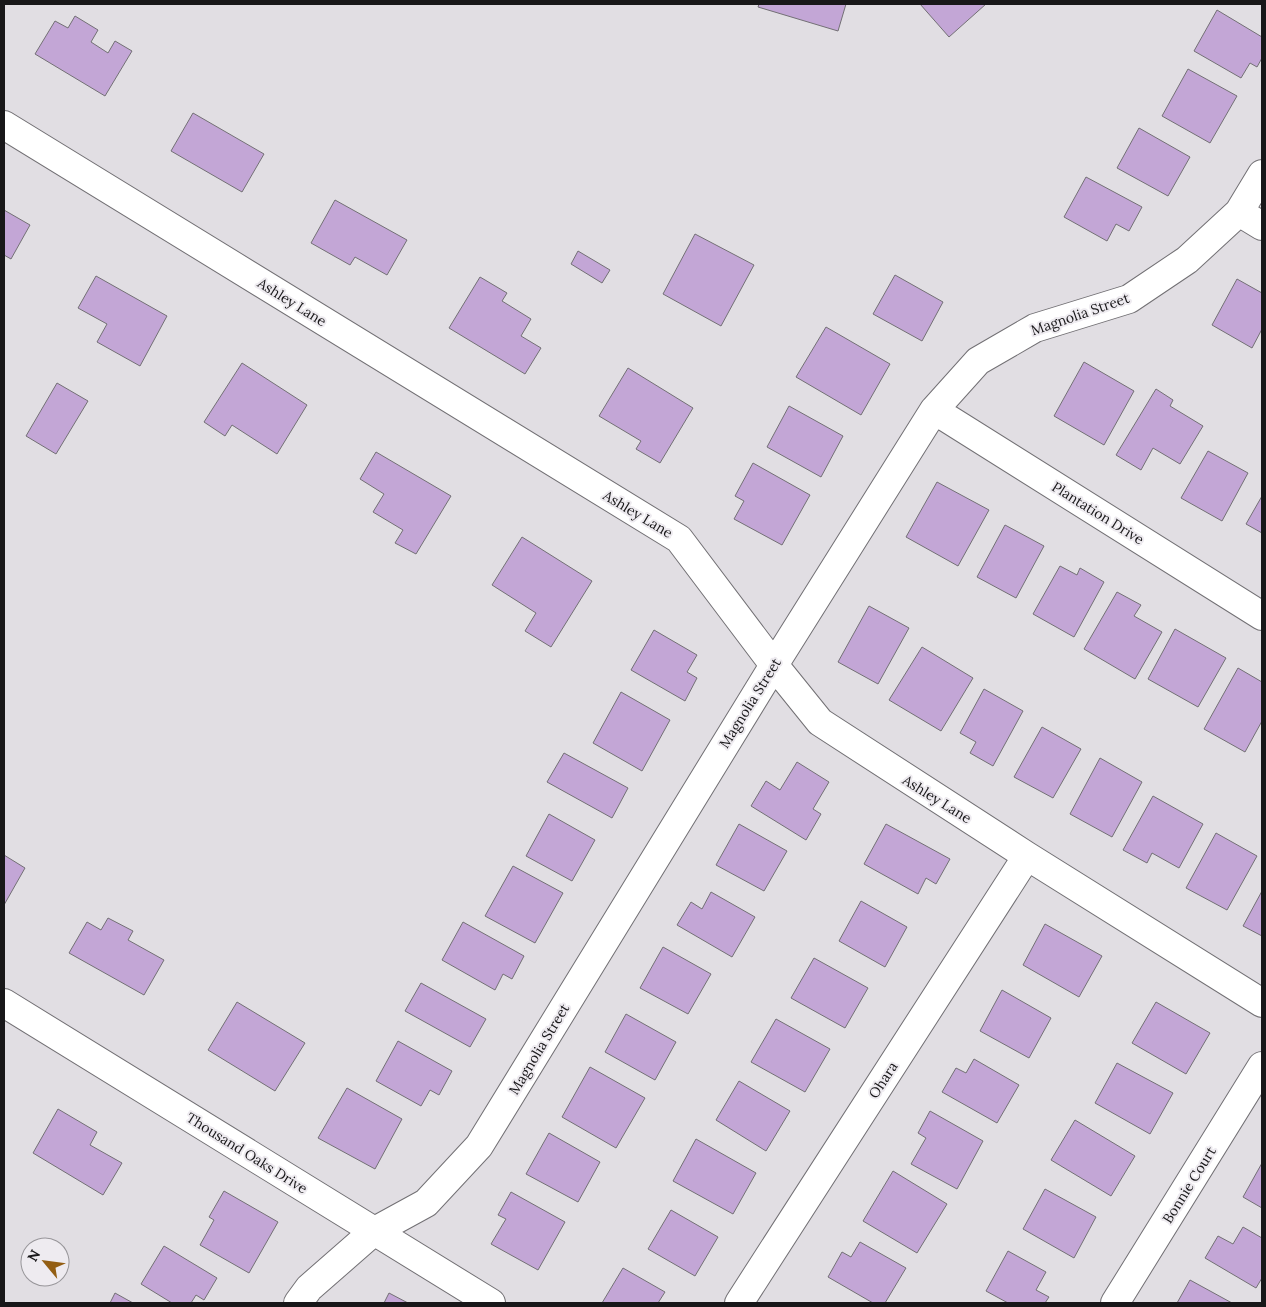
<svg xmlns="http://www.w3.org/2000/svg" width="1266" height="1307" viewBox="0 0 1266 1307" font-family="Lora,serif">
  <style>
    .building { fill: #c3a6d6; stroke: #737075 }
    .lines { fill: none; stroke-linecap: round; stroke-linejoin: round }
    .street-casing { stroke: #727074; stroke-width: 30 }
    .street { stroke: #fff; stroke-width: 28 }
    .labels { text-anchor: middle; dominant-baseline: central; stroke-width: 4; stroke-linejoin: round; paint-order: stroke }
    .street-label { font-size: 14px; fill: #181719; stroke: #eeebf0 }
  </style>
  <rect width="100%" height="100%" fill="#e1dee3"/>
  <!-- building -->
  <path class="building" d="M 759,4 L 846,4 L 838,31 L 758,7 Z
    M 920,4 L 986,4 L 949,37 Z
    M 1217,10 L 1262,37 L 1262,58 L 1257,67 L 1250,63 L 1241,78 L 1194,51 Z
    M 75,16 L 98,30 L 91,42 L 108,53 L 115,41 L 132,51 L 105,96 L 35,54 L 55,21 L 68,28 Z
    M 1188,69 L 1237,96 L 1210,143 L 1162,116 Z
    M 193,113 L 264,154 L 242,192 L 171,151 Z
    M 1139,128 L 1190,157 L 1168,196 L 1117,168 Z
    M 1086,177 L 1142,207 L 1129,231 L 1116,224 L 1107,241 L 1064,217 Z
    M 335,200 L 407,240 L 387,275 L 355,257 L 350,265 L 311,243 Z
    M 4,210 L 30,225 L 11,259 L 4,255 Z
    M 695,234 L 754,265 L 721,326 L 663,294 Z
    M 578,251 L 610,270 L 602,283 L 571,264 Z
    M 895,275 L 943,302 L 922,341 L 873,314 Z
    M 96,276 L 167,316 L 140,366 L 97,342 L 107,324 L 78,308 Z
    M 480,277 L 507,293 L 502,301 L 531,319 L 521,336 L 541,348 L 525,374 L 449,328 Z
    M 1237,279 L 1262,293 L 1262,329 L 1252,348 L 1212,325 Z
    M 826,327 L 890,364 L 861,415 L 796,377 Z
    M 1084,362 L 1134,391 L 1104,445 L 1054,416 Z
    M 242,363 L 307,405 L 277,454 L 232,425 L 225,436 L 204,422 Z
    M 628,368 L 693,408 L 660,463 L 636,449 L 641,441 L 599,416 Z
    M 57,383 L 88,401 L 56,454 L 26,436 Z
    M 1156,389 L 1173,400 L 1170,406 L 1203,426 L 1180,464 L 1153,448 L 1141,470 L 1116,455 Z
    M 789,406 L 843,436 L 821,477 L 767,447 Z
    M 1208,451 L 1248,473 L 1222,521 L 1181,498 Z
    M 376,452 L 451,496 L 416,554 L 395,543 L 403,530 L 373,512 L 384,494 L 360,479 Z
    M 753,463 L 810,495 L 782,545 L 734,519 L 744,501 L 735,496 Z
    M 937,482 L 989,510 L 958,566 L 906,537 Z
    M 1262,496 L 1262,533 L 1246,524 Z
    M 1005,525 L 1044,546 L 1016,598 L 977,577 Z
    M 522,537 L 592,581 L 551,647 L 525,631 L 536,613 L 492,585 Z
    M 1060,566 L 1077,575 L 1080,568 L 1104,582 L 1074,637 L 1033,614 Z
    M 1117,592 L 1141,605 L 1134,616 L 1162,632 L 1135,679 L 1084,649 Z
    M 869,606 L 909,628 L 878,684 L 838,662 Z
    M 1175,629 L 1226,658 L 1198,707 L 1148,679 Z
    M 654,630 L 697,655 L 687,672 L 697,678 L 685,701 L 631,670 Z
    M 922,647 L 973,678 L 941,731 L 889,700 Z
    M 1238,668 L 1262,682 L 1262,721 L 1245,752 L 1204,729 Z
    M 984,689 L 1023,711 L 993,766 L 970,753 L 976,742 L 960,733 Z
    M 621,692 L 670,720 L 642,771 L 593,743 Z
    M 1042,727 L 1081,749 L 1053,798 L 1014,777 Z
    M 564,753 L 628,788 L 612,818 L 547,782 Z
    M 1100,758 L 1142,782 L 1112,837 L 1070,814 Z
    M 797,762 L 829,782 L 813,809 L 821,814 L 806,840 L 751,806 L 766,781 L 780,790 Z
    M 1153,796 L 1203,824 L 1179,868 L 1152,853 L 1147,863 L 1123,850 Z
    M 549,814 L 595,840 L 572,881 L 526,856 Z
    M 739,824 L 787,851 L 764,891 L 716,865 Z
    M 886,824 L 950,859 L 936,884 L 926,878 L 918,894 L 864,864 Z
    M 1216,833 L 1257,856 L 1227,910 L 1186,888 Z
    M 4,855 L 25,868 L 4,905 Z
    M 513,866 L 563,893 L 535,943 L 485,916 Z
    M 1262,891 L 1262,936 L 1243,926 Z
    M 711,892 L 755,917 L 732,957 L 677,925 L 691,902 L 702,909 Z
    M 861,901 L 907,927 L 885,967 L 839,941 Z
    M 108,918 L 133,931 L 128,940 L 164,960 L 144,995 L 69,953 L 87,922 L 101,930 Z
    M 463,922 L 524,956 L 512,979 L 503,974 L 495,990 L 442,960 Z
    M 1045,924 L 1102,956 L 1079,997 L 1023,965 Z
    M 663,947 L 711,974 L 688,1014 L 640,988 Z
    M 814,958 L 868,988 L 845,1028 L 791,998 Z
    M 421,983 L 486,1019 L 470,1047 L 405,1011 Z
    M 1002,990 L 1051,1018 L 1029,1058 L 980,1031 Z
    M 237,1002 L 305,1043 L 275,1091 L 208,1050 Z
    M 1156,1002 L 1210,1033 L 1186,1074 L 1132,1043 Z
    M 626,1014 L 676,1042 L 655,1080 L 605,1052 Z
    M 776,1019 L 830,1049 L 805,1092 L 751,1062 Z
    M 398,1041 L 452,1071 L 439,1095 L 430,1090 L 421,1106 L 376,1081 Z
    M 974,1059 L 1019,1085 L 997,1123 L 942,1092 L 956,1068 L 966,1073 Z
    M 1117,1063 L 1173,1093 L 1150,1134 L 1095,1103 Z
    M 590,1067 L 645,1098 L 616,1148 L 562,1117 Z
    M 739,1081 L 790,1111 L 766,1151 L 716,1120 Z
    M 347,1088 L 402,1119 L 375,1169 L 318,1138 Z
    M 58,1109 L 97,1132 L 90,1145 L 122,1163 L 103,1195 L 33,1153 Z
    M 930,1111 L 983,1141 L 957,1189 L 911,1164 L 926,1138 L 918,1133 Z
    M 1075,1120 L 1135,1156 L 1111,1196 L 1051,1160 Z
    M 549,1133 L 600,1162 L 578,1202 L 526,1174 Z
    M 696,1139 L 756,1173 L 733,1214 L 673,1181 Z
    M 1262,1163 L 1262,1208 L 1243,1197 Z
    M 893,1171 L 947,1204 L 917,1253 L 863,1221 Z
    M 1045,1189 L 1096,1217 L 1074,1258 L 1023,1229 Z
    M 224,1191 L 278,1222 L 249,1273 L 200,1245 L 214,1220 L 209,1217 Z
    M 511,1192 L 565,1222 L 538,1270 L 491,1244 L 506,1219 L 498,1215 Z
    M 671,1210 L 718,1237 L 695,1276 L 648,1249 Z
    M 1243,1227 L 1262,1238 L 1262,1278 L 1256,1288 L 1205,1258 L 1218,1236 L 1233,1244 Z
    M 860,1242 L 906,1268 L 885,1303 L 873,1303 L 828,1277 L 842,1252 L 851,1257 Z
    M 164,1246 L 217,1278 L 204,1300 L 196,1295 L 191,1303 L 172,1303 L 141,1284 Z
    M 1008,1251 L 1046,1272 L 1036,1290 L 1049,1297 L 1045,1303 L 1008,1303 L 986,1291 Z
    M 623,1268 L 665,1292 L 658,1303 L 602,1303 Z
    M 1190,1280 L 1232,1303 L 1177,1303 Z
    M 115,1293 L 133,1303 L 110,1303 Z
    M 389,1293 L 408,1303 L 384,1303 Z"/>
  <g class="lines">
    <defs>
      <path id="street" d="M 4,125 L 679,539 L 774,665 L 820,722 L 1027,856 L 1262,1003
        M 1239,212 L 1262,226
        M 934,410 L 1262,616
        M 4,1003 L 491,1303
        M 298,1303 L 309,1288 L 373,1232 L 426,1203 L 479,1146 L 774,665 L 934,410 L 978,361 L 1035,328 L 1129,299 L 1187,260 L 1239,212 L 1262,174
        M 739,1303 L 1027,856
        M 1115,1303 L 1262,1066"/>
    </defs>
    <!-- street casing -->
    <use href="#street" class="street-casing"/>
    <!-- street -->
    <use href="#street" class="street"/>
  </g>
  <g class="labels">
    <!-- street labels -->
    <g class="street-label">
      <text transform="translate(292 302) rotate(32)">Ashley Lane</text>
      <text transform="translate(1080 314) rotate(-19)">Magnolia Street</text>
      <text transform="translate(1098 513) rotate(32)">Plantation Drive</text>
      <text transform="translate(638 514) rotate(31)">Ashley Lane</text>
      <text transform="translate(750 703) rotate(-58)">Magnolia Street</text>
      <text transform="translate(937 799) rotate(32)">Ashley Lane</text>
      <text transform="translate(539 1049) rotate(-59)">Magnolia Street</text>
      <text transform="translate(883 1080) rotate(-57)">Ohara</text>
      <text transform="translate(247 1153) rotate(32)">Thousand Oaks Drive</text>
      <text transform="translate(1189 1185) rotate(-58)">Bonnie Court</text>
    </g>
  </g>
  <!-- border -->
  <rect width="1266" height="1307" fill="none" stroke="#181719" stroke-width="10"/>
  <!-- north arrow -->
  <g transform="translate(45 1262) rotate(299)"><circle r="24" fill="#eeebf0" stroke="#98969a"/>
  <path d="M0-4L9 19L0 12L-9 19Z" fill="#935e13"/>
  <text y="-8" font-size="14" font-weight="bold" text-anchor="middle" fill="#181719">N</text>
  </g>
</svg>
